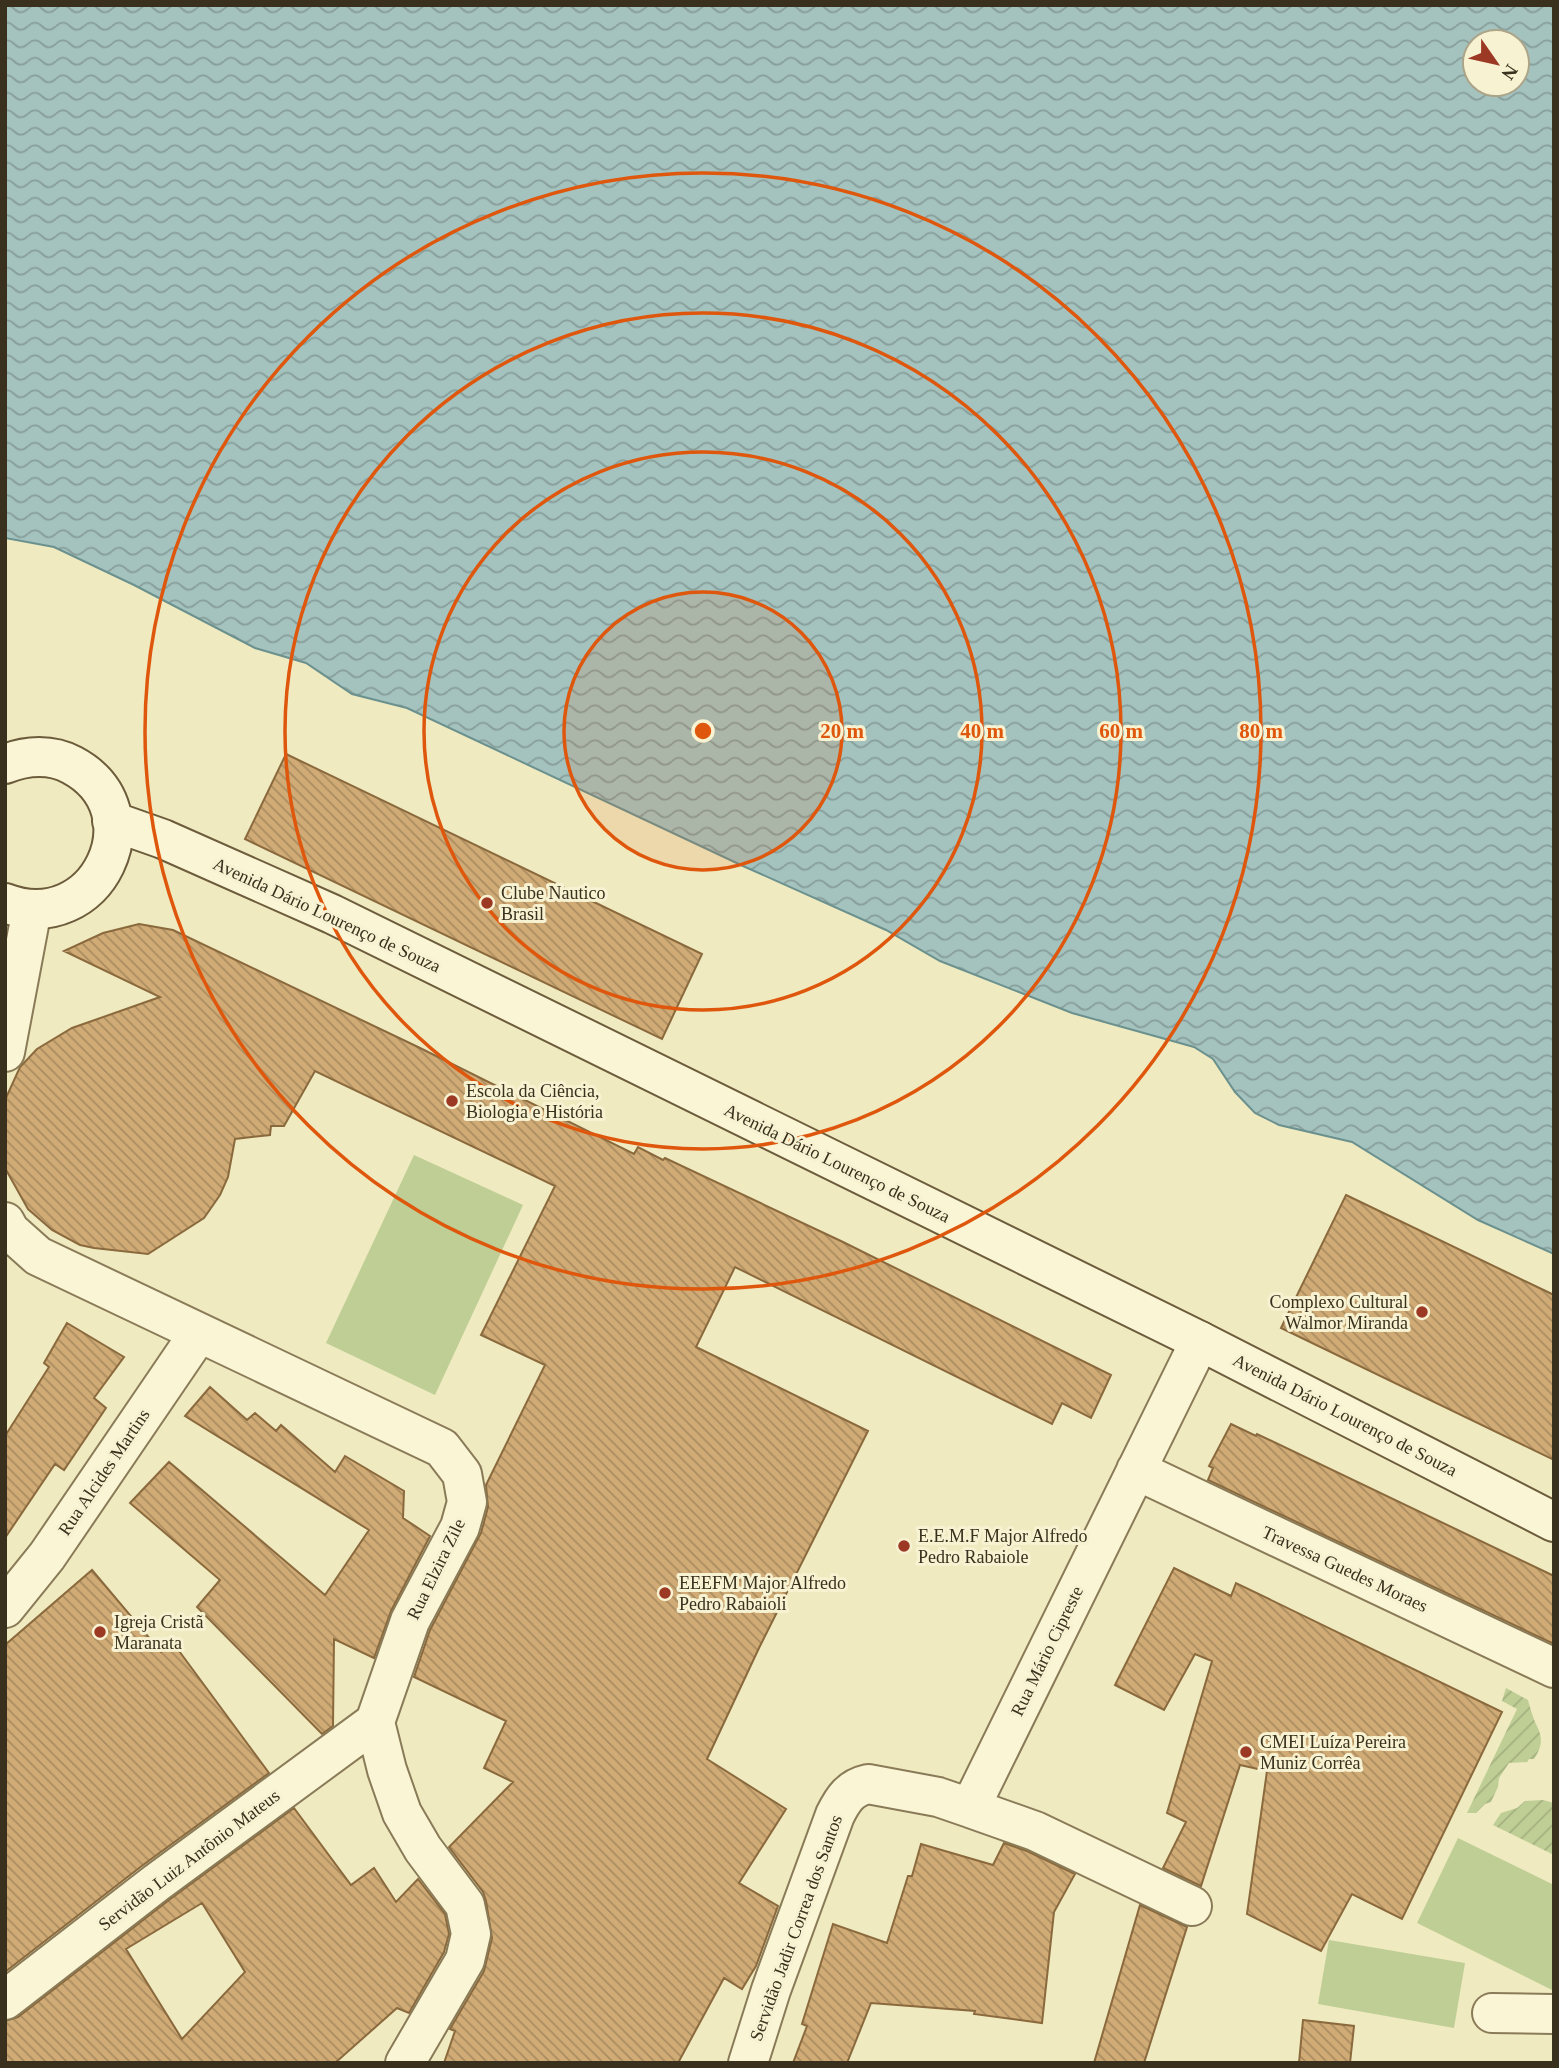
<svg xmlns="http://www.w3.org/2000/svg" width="1559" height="2068" viewBox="0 0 1559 2068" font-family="'Times New Roman',serif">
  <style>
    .grass { fill: #bece95 }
    .garden { fill: url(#garden-furrows) }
    .water { fill: url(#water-waves); stroke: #6b918e; stroke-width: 2; fill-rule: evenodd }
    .building { fill: url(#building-back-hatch); stroke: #8a693d; stroke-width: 2; fill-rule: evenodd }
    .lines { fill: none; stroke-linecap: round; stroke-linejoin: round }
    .street-casing { stroke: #8a7b58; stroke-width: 42 }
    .secondary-casing { stroke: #6c5c3b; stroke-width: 42 }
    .street { stroke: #faf5d5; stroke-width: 38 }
    .secondary { stroke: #faf5d5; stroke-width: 38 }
    .ring { fill: none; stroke: #df570d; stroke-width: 3.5 }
    .poi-dot { fill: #9c3925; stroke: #f7f2d1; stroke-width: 2.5 }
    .labels { text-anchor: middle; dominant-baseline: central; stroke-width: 6; stroke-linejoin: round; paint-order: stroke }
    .poi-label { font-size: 18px; fill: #39301d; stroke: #f7f2d1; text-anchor: start }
    .street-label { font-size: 18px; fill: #39301d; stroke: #f7f2d1 }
    .centre { fill: #df570d; stroke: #f7f2d1; stroke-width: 3.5 }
    .ring-label { font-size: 21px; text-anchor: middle; font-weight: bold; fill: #df570d; stroke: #f7f2d1; stroke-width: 6; stroke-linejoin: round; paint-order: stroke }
  </style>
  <defs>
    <pattern id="garden-furrows" width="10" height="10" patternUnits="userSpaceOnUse" patternTransform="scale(1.75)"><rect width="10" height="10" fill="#bece95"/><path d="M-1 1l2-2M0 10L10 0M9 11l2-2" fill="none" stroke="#a4b180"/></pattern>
    <pattern id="water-waves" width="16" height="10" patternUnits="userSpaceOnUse" patternTransform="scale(1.75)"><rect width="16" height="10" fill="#a4c2be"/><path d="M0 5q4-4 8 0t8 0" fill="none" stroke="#879e9a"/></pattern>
    <pattern id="building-back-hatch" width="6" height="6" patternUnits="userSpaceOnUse" patternTransform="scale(1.75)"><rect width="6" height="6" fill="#d0ab76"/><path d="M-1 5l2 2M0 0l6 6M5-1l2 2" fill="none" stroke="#aa8c60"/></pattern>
  </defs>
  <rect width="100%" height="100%" fill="#f0eac1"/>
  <!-- grass -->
  <path class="grass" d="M 414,1155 L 523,1205 L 435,1395 L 326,1343 Z
    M 1458,1838 L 1554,1885 L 1554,1991 L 1417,1923 Z
    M 1329,1940 L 1465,1963 L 1454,2028 L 1318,2004 Z"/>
  <!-- garden -->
  <path class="garden" d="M 1506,1688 L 1528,1700 C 1530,1707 1532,1715 1535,1722 C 1543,1737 1543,1745 1534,1759 L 1529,1759 L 1527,1762 L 1509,1763 L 1499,1778 L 1498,1787 L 1491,1802 L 1485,1804 L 1476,1813 L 1467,1813 L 1517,1709 L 1502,1701 Z
    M 1543,1800 L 1554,1803 L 1554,1855 L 1493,1825 L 1501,1813 L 1517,1808 L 1525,1801 Z"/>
  <!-- water -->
  <path class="water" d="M 5,5 L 1554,5 L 1554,1254 L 1478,1220 L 1352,1142 L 1279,1125 L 1255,1113 L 1235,1092 L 1213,1059 L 1194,1047 L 1072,1013 L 940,961 L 886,930 L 743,866 L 407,708 L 352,694 L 306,663 L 255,648 L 134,585 L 54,547 L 5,538 ZM 1475,42 L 1517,42 L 1517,84 L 1475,84 Z"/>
  <!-- building -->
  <path class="building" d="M 286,754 L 702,954 L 662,1039 L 245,839 Z
    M 139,924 L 173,930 L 418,1047 L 634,1154 L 638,1147 L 663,1160 L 665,1158 L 843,1242 L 1111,1375 L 1091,1418 L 1062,1403 L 1052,1424 L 735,1267 L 696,1347 L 868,1431 L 759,1648 L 707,1759 L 786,1809 L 739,1883 L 778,1906 L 756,1966 L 742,1989 L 724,1978 L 678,2063 L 444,2063 L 455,2031 L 450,2029 L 484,1971 L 492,1938 L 486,1901 L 483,1892 L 449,1847 L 513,1782 L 484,1768 L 506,1721 L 414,1677 L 430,1630 L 481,1533 L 488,1507 L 486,1485 L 545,1365 L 481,1335 L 555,1186 L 315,1071 L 284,1126 L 271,1126 L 270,1135 L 235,1139 L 228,1177 L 220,1195 L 204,1218 L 148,1254 L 94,1248 L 80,1245 L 52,1230 L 28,1209 L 5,1168 L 5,1100 L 20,1067 L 37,1049 L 72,1028 L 160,997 L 64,951 L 103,933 Z
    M 1346,1195 L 1554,1295 L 1554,1460 L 1281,1328 Z
    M 67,1323 L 124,1357 L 94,1398 L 106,1408 L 64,1470 L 55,1464 L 5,1538 L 5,1436 L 49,1367 L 44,1363 Z
    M 210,1387 L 247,1420 L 255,1413 L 276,1431 L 281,1425 L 335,1472 L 345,1456 L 404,1491 L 403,1518 L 430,1536 L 391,1611 L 374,1658 L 334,1639 L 333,1726 L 322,1734 L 197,1607 L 220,1580 L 130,1503 L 169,1462 L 325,1595 L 369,1530 L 185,1416 Z
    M 1231,1424 L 1256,1436 L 1257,1434 L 1554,1576 L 1554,1644 L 1208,1480 L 1213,1468 L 1209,1466 Z
    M 1174,1568 L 1231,1596 L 1236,1583 L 1502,1712 L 1402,1919 L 1352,1894 L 1321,1951 L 1247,1914 L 1267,1771 L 1240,1765 L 1201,1886 L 1163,1868 L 1186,1822 L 1167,1813 L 1212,1661 L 1195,1654 L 1164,1710 L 1115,1685 Z
    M 92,1570 L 161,1652 L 171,1640 L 269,1773 L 143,1865 L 5,1972 L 5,1645 Z
    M 294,1808 L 351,1885 L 374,1868 L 396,1902 L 418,1879 L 445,1914 L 449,1934 L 444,1952 L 409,2013 L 397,2008 L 335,2063 L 5,2063 L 5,2021 L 18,2017 L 169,1900 ZM 202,1903 L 245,1972 L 182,2039 L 126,1949 Z
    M 1004,1843 L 1027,1851 L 1075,1874 L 1054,1912 L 1042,2023 L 974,2014 L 975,2011 L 871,2003 L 847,2063 L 793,2063 L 807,2026 L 802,2024 L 833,1924 L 887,1943 L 908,1876 L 912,1876 L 921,1844 L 993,1865 Z
    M 1140,1905 L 1187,1927 L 1144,2063 L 1094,2063 Z
    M 1303,2020 L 1354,2026 L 1350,2063 L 1299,2063 Z"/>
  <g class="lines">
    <defs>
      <path id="street" d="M 5,1052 L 32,909
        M 5,1222 L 10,1231 L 38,1256 L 442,1448 L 462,1474 L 467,1502 L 460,1527 L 410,1621 L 375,1722 L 387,1770 L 402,1813 L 423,1849 L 465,1905 L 471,1934 L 465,1960 L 405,2063
        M 1136,1470 L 1554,1668
        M 5,1608 L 47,1556 L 199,1333
        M 970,1808 L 1035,1831 L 1192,1906
        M 5,2000 L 156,1883 L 375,1722
        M 1492,2013 L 1554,2014
        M 748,2063 L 771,1990 L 835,1815 C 843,1799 850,1788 868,1784 L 938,1797 L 970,1808 L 1200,1341"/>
      <path id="secondary" d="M 5,764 C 27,755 52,754 72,765 C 158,811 97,938 5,903
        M 112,821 L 163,839 L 332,914 L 1200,1341 L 1554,1522"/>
    </defs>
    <!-- street casing -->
    <use href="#street" class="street-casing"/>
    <!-- secondary casing -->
    <use href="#secondary" class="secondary-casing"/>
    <!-- street -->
    <use href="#street" class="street"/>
    <!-- secondary -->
    <use href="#secondary" class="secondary"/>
  </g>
  <!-- distance rings -->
  <circle cx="703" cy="731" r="139" fill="#df570d" fill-opacity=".12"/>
  <g class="ring">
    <circle cx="703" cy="731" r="139"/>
    <circle cx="703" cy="731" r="279"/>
    <circle cx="703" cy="731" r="418"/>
    <circle cx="703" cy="731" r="558"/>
  </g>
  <!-- markers -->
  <g class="poi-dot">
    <circle cx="487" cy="903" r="7"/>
    <circle cx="452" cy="1101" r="7"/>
    <circle cx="1422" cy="1312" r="7"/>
    <circle cx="904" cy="1546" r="7"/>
    <circle cx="665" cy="1593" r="7"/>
    <circle cx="100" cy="1632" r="7"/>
    <circle cx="1246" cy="1752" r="7"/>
  </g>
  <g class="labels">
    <!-- poi labels -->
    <g class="poi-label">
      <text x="501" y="893">Clube Nautico<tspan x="501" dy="21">Brasil</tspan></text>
      <text x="466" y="1091">Escola da Ciência,<tspan x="466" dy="21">Biologia e História</tspan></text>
      <text x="1408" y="1302" text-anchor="end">Complexo Cultural<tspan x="1408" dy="21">Walmor Miranda</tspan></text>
      <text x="918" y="1536">E.E.M.F Major Alfredo<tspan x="918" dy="21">Pedro Rabaiole</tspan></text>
      <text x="679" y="1583">EEEFM Major Alfredo<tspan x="679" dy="21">Pedro Rabaioli</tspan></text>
      <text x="114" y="1622">Igreja Cristã<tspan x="114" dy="21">Maranata</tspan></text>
      <text x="1260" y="1742">CMEI Luíza Pereira<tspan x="1260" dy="21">Muniz Corrêa</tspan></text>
    </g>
    <!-- street labels -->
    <g class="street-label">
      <text transform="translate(327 915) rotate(25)">Avenida Dário Lourenço de Souza</text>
      <text transform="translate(837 1163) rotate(26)">Avenida Dário Lourenço de Souza</text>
      <text transform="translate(1345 1415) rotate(27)">Avenida Dário Lourenço de Souza</text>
      <text transform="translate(104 1472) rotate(-56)">Rua Alcides Martins</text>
      <text transform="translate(436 1569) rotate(-64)">Rua Elzira Zile</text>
      <text transform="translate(1345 1569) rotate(25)">Travessa Guedes Moraes</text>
      <text transform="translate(1047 1651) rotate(-64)">Rua Mário Cipreste</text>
      <text transform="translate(189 1860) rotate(-37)">Servidão Luiz Antônio Mateus</text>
      <text transform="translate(796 1928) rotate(-70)">Servidão Jadir Correa dos Santos</text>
    </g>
  </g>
  <circle cx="703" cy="731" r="10" class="centre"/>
  <g class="ring-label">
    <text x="842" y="738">20 m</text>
    <text x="982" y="738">40 m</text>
    <text x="1121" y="738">60 m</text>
    <text x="1261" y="738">80 m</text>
  </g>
  <!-- border -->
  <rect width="1559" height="2068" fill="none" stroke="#39301d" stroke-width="14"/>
  <!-- north arrow -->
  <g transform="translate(1496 63) rotate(124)"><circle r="33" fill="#f7f2d1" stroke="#aba489" stroke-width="2"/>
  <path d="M0-5L12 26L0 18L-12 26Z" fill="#9c3925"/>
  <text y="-10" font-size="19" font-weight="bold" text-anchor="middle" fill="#39301d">N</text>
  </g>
</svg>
